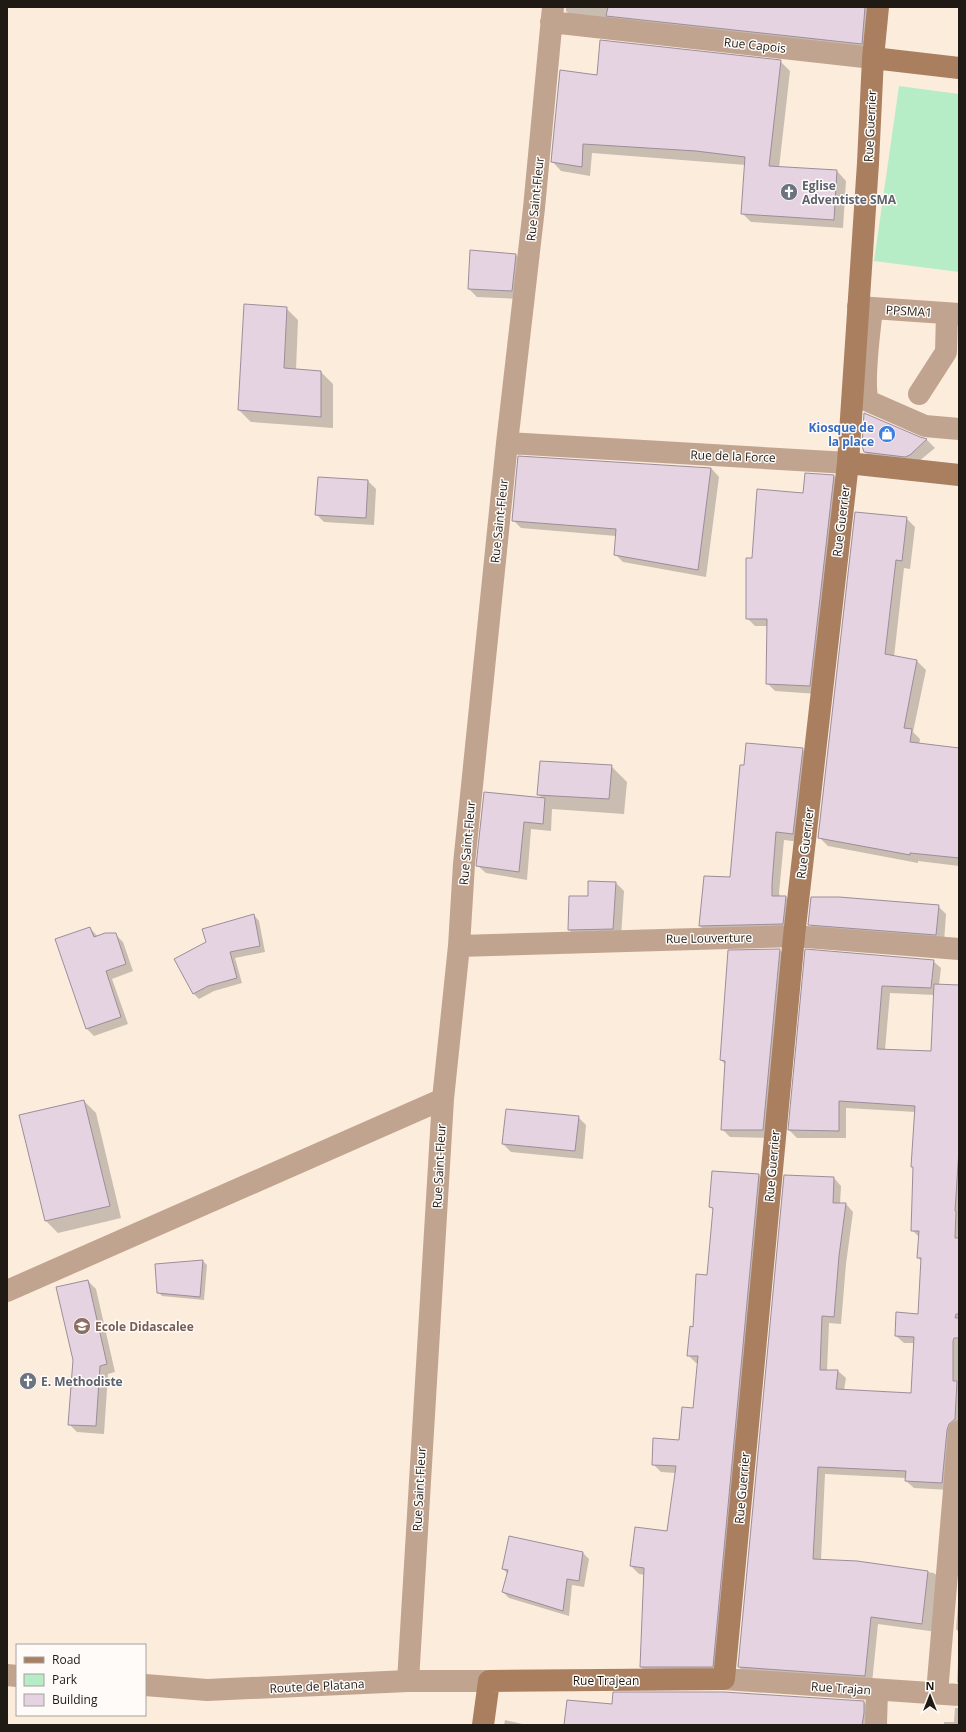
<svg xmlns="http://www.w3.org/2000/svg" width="966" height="1732" viewBox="0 0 966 1732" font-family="'Open Sans',sans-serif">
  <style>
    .green { fill: #b6edc7 }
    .shadow { fill: #0003; fill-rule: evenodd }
    .building { fill: #e5d3e2; stroke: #9d8d9b }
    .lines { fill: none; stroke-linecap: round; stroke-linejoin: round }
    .street { stroke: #c1a48f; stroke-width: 22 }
    .secondary { stroke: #a97f60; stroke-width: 22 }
    .labels { text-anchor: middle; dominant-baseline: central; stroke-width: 3; stroke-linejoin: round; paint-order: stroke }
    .street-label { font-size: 12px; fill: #1f1a14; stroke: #fffbf8 }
    .worship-label { font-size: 12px; font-weight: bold; fill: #5b616d; stroke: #fffbf8; text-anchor: start }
    .shop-label { font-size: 12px; font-weight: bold; fill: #366cbe; stroke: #fffbf8; text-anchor: end }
    .education-label { font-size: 12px; font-weight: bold; fill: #785e54; stroke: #fffbf8; text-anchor: start }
  </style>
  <rect width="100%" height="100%" fill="#fcecdc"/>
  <!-- green -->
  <path class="green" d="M 899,86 L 959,94 L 959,272 L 874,261 Z"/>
  <!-- shadow -->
  <path class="shadow" d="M 566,7 L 885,7 L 873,55 L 578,22 L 566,11 Z
    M 780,61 L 790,71 L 779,168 L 837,171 L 846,181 L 843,228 L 751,222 L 742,213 L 746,165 L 592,153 L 590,176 L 561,171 L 552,161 L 597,76 Z
    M 516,255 L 524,263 L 520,299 L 477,297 L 469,289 Z
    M 286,308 L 298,320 L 296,370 L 321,372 L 333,384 L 333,428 L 251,422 L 239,410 Z
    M 920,438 L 927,440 L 935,448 L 918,462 L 873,460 L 865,452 Z
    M 711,468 L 719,477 L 706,577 L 623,562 L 615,554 L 616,536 L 521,528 L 513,520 Z
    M 834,476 L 842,484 L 818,694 L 775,691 L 767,683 L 768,626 L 755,626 L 747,618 L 804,494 Z
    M 368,481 L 376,489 L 374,525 L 324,522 L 316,514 Z
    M 906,518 L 915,527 L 910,569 L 904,568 L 894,657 L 917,661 L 926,670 L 913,732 L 920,739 L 919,745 L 959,749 L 959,866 L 918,861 L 918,863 L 828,846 L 819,837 Z
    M 802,749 L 810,757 L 801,842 L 784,840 L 779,893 L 780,897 L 786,897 L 794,905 L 791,932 L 708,934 L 700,926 L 731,878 Z
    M 611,766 L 627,782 L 624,814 L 552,809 L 551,831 L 531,829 L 527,880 L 486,873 L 477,865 L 543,799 L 538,794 Z
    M 616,883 L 624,891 L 621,937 L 578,938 L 569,930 L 589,897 Z
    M 938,906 L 946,914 L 944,942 L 817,932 L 809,924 Z
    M 254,915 L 259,921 L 265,952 L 235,958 L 242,983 L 214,991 L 199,999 L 193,993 Z
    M 90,928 L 98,937 L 115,934 L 123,942 L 133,971 L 112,979 L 128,1024 L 94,1036 L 86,1028 Z
    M 780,950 L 788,958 L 771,1138 L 730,1137 L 722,1129 L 726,1065 L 721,1060 Z
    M 806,950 L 933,961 L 941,968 L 939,985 L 959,986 L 959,1429 L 949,1490 L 914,1488 L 906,1481 L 906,1478 L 825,1474 L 821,1560 L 857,1562 L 934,1573 L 942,1580 L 937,1632 L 878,1624 L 872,1683 L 746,1675 L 739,1667 L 834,1178 L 841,1186 L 840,1204 L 846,1204 L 853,1212 L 846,1264 L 841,1324 L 829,1323 L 827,1371 L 838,1371 L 846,1378 L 844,1390 L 912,1394 L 915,1343 L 904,1343 L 896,1336 L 919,1315 L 922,1261 L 918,1258 L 920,1238 L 912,1230 L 916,1112 L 846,1108 L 846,1138 L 797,1138 L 789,1130 ZM 890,993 L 935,995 L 932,1052 L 885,1050 Z
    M 84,1101 L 96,1113 L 121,1218 L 58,1233 L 46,1221 Z
    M 578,1117 L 586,1125 L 583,1159 L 511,1152 L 503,1144 Z
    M 759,1175 L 767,1183 L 720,1674 L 649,1675 L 641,1667 L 645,1575 L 639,1574 L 631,1566 L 668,1533 L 676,1473 L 661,1472 L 653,1464 L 680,1441 L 694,1409 L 699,1363 L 696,1363 L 688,1355 L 708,1276 L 714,1211 L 711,1207 Z
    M 203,1261 L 207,1265 L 204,1300 L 162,1296 L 158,1292 L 156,1265 Z
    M 88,1281 L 96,1289 L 115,1372 L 108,1374 L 104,1434 L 77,1432 L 69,1424 Z
    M 583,1553 L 589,1559 L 584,1587 L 572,1585 L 569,1616 L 509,1598 L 503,1592 L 508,1574 L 503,1569 Z
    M 959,1592 L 959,1632 L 956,1629 Z
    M 959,1639 L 959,1684 L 957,1682 Z
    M 864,1702 L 868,1706 L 866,1725 L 612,1725 Z
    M 955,1708 L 959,1708 L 959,1725 L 944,1725 L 944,1722 L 954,1722 Z
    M 505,1720 L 527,1725 L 504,1725 Z"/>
  <!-- building -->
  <path class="building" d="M 608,7 L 865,7 L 862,44 L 606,16 Z
    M 600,40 L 781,60 L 769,166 L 837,170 L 834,220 L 741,214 L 745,157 L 696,151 L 583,144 L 582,167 L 551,162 L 560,70 L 597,75 Z
    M 470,250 L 516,254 L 512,291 L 468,289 Z
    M 244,304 L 287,307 L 284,368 L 321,371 L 321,417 L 238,410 Z
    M 864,413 L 920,437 L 927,439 L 910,455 L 905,457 L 864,452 L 862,446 Z
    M 518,456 L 711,468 L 698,570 L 614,555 L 616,529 L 512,521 Z
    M 805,473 L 834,475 L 810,686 L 766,684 L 767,619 L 746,619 L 746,558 L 752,558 L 757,489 L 803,493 Z
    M 318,477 L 368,480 L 366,518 L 315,515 Z
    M 855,512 L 907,517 L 902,561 L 896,560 L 885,654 L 917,660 L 904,728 L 912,729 L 910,742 L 959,748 L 959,858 L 910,853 L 910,855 L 818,838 Z
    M 746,743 L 803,748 L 793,834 L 776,832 L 772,884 L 772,896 L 786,896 L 783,924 L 699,926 L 704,876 L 730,877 L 740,765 L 744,765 Z
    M 540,761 L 612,765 L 609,799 L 537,795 Z
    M 484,792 L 545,798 L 543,824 L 524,822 L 519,872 L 476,866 Z
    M 588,881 L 616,882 L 613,929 L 568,930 L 569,896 L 588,896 Z
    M 811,897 L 839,897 L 939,905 L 936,935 L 808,925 Z
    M 254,914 L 260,946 L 230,952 L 237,978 L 208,986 L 193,994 L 174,959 L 206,942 L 202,929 Z
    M 90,927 L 94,937 L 105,933 L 116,933 L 126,964 L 106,971 L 121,1017 L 86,1029 L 55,939 Z
    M 780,949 L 763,1130 L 721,1130 L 725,1061 L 720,1060 L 728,950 Z
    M 805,949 L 934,960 L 931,988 L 882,986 L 877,1049 L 931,1051 L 934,984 L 959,985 L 959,1149 L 955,1211 L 956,1211 L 955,1238 L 959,1238 L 959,1314 L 956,1314 L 955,1318 L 959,1318 L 959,1338 L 954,1338 L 953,1341 L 953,1381 L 957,1381 L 955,1419 L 949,1424 L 947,1430 L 942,1483 L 905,1481 L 906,1471 L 818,1467 L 813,1559 L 857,1561 L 928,1571 L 922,1624 L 871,1617 L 865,1676 L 738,1667 L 784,1175 L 834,1177 L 833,1203 L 846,1203 L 839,1256 L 834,1317 L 822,1316 L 820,1370 L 838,1370 L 836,1389 L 911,1393 L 914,1337 L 895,1336 L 896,1312 L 918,1314 L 921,1258 L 917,1258 L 919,1231 L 911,1231 L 913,1167 L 911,1167 L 915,1106 L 839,1101 L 839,1131 L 788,1130 Z
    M 84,1100 L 110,1206 L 45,1221 L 19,1115 Z
    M 506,1109 L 579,1116 L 575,1151 L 502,1144 Z
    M 712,1171 L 759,1174 L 713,1667 L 640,1667 L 644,1568 L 630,1566 L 635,1527 L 667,1531 L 676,1466 L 652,1465 L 653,1438 L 679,1440 L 682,1407 L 693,1408 L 698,1356 L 687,1356 L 690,1326 L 693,1327 L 696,1274 L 707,1275 L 713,1208 L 709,1207 Z
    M 203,1260 L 200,1297 L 157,1293 L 155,1264 Z
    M 88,1280 L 107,1364 L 100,1366 L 96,1426 L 68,1425 L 73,1360 L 56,1287 Z
    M 509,1536 L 583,1552 L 579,1581 L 567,1579 L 563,1611 L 502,1592 L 508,1570 L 502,1569 Z
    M 613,1692 L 724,1692 L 864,1701 L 864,1713 L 862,1725 L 564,1725 L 567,1700 L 612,1704 Z"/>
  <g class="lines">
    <!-- street -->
    <path class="street" d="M 551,22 L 873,58
      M 858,307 L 959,314
      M 872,308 C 870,329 862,383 868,401 L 925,426 L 959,429
      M 919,394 L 946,352 L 947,314
      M 507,443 L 848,463
      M 459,946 L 794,936 L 959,949
      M 7,1291 L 443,1099
      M 7,1675 L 17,1676
      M 724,1679 L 959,1695
      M 408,1681 L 443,1099 L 459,946 L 464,864 L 507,443 L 534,208 L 553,7
      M 145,1685 L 207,1690 L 408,1681 L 489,1681
      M 937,1693 L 959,1431
      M 876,1725 L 877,1690"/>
    <!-- secondary -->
    <path class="secondary" d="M 873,58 L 959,68
      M 848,463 L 959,475
      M 483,1725 L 489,1681 L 724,1679 L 794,936 L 848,463 L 868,163 L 873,58 L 878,7"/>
  </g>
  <!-- icons -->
  <defs>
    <symbol id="church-disc" viewBox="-11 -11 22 22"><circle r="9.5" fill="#6b7280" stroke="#fffbf8"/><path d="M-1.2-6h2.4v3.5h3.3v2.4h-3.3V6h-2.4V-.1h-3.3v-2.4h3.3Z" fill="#fff"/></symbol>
    <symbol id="shop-disc" viewBox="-11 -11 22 22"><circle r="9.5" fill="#3f7fe0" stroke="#fffbf8"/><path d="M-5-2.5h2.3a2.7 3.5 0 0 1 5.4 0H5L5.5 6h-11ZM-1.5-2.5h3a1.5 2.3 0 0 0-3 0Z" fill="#fff"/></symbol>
    <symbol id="school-disc" viewBox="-11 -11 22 22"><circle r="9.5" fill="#8d6e63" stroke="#fffbf8"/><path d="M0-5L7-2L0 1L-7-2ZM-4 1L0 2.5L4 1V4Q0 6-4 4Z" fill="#fff"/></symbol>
  </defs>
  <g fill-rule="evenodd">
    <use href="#church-disc" x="779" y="182" width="20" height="20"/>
    <use href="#shop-disc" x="877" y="424" width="20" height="20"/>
    <use href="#school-disc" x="72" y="1316" width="20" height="20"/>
    <use href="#church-disc" x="18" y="1371" width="20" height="20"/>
  </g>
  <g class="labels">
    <!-- street labels -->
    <g class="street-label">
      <text transform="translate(755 45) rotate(6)">Rue Capois</text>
      <text transform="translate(870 126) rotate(-87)">Rue Guerrier</text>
      <text transform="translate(535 199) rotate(-84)">Rue Saint-Fleur</text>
      <text transform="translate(909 311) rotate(4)">PPSMA1</text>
      <text transform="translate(733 456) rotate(2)">Rue de la Force</text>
      <text transform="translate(499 521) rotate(-84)">Rue Saint-Fleur</text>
      <text transform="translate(841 521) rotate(-83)">Rue Guerrier</text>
      <text transform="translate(467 843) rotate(-85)">Rue Saint-Fleur</text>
      <text transform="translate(805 843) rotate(-83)">Rue Guerrier</text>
      <text transform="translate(709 938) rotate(-1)">Rue Louverture</text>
      <text transform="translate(439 1166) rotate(-87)">Rue Saint-Fleur</text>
      <text transform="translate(772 1166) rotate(-85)">Rue Guerrier</text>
      <text transform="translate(742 1488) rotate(-85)">Rue Guerrier</text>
      <text transform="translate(419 1489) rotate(-87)">Rue Saint-Fleur</text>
      <text x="606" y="1680">Rue Trajean</text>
      <text transform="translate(317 1686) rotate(-3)">Route de Platana</text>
      <text transform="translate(841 1688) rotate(4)">Rue Trajan</text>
    </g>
    <!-- worship labels -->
    <g class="worship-label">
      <text x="802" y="185">Eglise<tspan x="802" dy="14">Adventiste SMA</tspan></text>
      <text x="41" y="1381">E. Methodiste</text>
    </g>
    <!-- shop labels -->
    <g class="shop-label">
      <text x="874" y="427">Kiosque de<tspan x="874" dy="14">la place</tspan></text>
    </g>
    <!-- education labels -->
    <g class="education-label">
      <text x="95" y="1326">Ecole Didascalee</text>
    </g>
  </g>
  <!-- border -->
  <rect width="966" height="1732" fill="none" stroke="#1f1a14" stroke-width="16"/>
  <!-- legend -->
  <rect x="16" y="1644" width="130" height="72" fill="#fffbf8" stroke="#a5a19d"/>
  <rect x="24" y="1657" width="20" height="6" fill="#a97f60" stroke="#a5a19d"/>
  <text x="52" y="1664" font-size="12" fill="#1f1a14">Road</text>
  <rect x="24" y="1674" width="20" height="12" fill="#b6edc7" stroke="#a5a19d"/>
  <text x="52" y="1684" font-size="12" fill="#1f1a14">Park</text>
  <rect x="24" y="1694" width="20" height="12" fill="#e5d3e2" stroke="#a5a19d"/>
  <text x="52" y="1704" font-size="12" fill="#1f1a14">Building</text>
  <!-- north arrow -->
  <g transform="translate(930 1696)" stroke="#fffbf8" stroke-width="3" paint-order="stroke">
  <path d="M0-3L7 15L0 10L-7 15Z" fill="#1f1a14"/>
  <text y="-6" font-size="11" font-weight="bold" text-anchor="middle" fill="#1f1a14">N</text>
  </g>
</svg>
